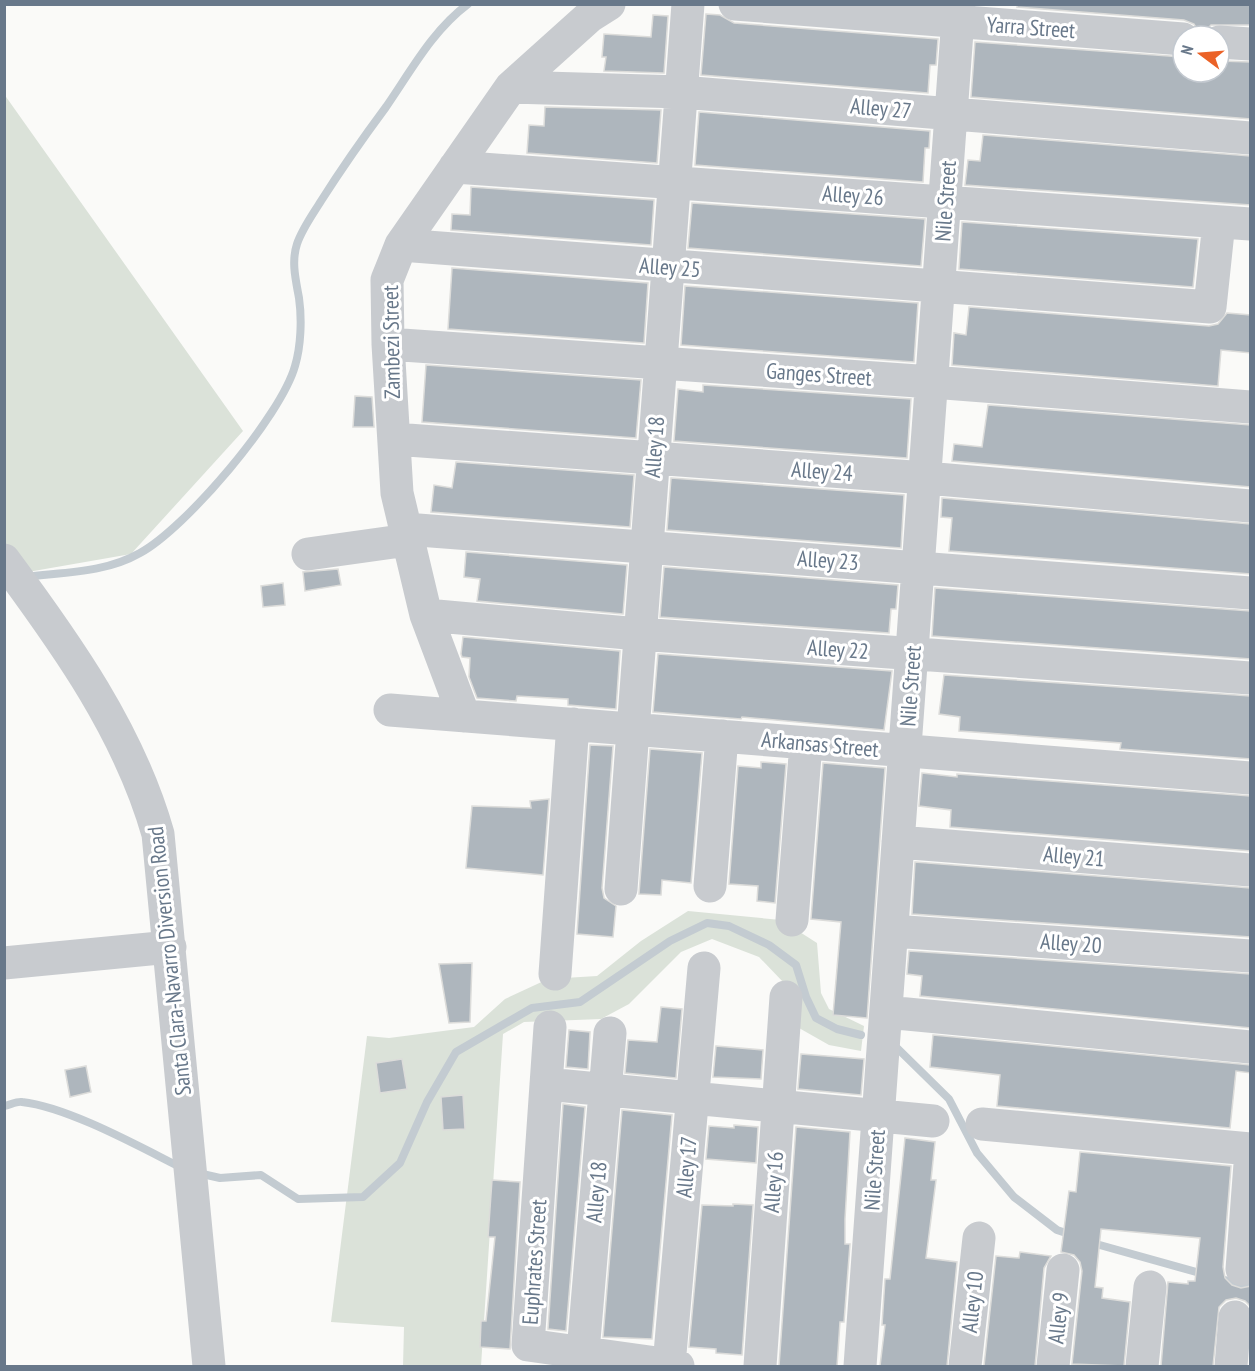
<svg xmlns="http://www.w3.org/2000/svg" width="1255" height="1371" viewBox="0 0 1255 1371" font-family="'PT Sans Narrow',sans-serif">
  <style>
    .green { fill: #dbe2d9 }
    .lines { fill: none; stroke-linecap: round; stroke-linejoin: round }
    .stream { stroke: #c3cbd1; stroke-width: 8 }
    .building { fill: #aeb6bd; stroke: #dcdcda; stroke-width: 1.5 }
    .minor { stroke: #c8cbcf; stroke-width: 33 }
    .labels { text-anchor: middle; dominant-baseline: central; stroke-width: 6; stroke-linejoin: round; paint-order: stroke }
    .street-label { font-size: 22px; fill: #68788a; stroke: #fff }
  </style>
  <rect width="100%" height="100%" fill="#fafaf8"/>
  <!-- green -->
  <path class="green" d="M 4,94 L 243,431 L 131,554 L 5,576 Z
    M 688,911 L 781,920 L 817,943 L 821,993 L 829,1009 L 864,1026 L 861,1051 L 829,1045 L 799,1028 L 784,983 L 759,957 L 712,939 L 681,952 L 629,1004 L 601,1019 L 524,1022 L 503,1034 L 481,1366 L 403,1366 L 404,1327 L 331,1322 L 367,1036 L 389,1038 L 474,1027 L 505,999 L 548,979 L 597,976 L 641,941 Z"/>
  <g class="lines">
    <!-- stream -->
    <path class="stream" d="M 25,577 C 65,572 105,573 140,553 C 186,528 281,416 295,366 C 301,346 302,319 299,298 C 296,281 291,262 297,244 C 302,229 313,214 321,201 C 342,168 363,138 386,107 C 411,71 432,31 468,4
      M 894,1045 L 949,1099 L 977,1153 L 1014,1197 L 1057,1230 L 1072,1235
      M 4,1106 C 10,1105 17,1101 22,1102 C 68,1107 140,1147 182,1168
      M 198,1173 L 220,1178 L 261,1175 L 298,1199 L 363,1197 L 400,1163 L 427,1102 L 456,1052 L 532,1008 L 580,1002 L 670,941 L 707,923 L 729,926 L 769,945 L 796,965 L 806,997 L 816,1018 L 837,1029 L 861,1035
      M 1089,1242 L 1250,1287"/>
  </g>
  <!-- building -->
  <path class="building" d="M 1018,4 L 1251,4 L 1251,25 L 1211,25 L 1201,36 L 1194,24 L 1184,20 L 1017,7 Z
    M 706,14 L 720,15 L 734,23 L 938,39 L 936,65 L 930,65 L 928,93 L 701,75 Z
    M 653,15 L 668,16 L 664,73 L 604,71 L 606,57 L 602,57 L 604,34 L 651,37 Z
    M 975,42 L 1183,57 L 1183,72 L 1219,72 L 1219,61 L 1251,62 L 1251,119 L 971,97 Z
    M 545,107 L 661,110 L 657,163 L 527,153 L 529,125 L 544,126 Z
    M 699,112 L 930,131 L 929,148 L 925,148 L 923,182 L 695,165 Z
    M 983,135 L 1251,156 L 1251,205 L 965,185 L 968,160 L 980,161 Z
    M 471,187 L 654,200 L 651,245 L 451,230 L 452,214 L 470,215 Z
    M 692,203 L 925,219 L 921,266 L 688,248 Z
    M 962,222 L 1198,239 L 1193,287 L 959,269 Z
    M 452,268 L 648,283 L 644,343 L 448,329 Z
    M 685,286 L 918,303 L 914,362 L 681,345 Z
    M 969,307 L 1209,326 L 1218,324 L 1227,313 L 1251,315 L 1251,353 L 1221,350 L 1218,386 L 952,365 L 954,333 L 966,335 Z
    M 426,365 L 641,380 L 636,438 L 422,422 Z
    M 703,385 L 911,399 L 907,458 L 674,441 L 678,389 L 703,392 Z
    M 355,396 L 372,397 L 374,427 L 353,427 Z
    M 988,405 L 1251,425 L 1251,487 L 952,461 L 954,444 L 982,447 Z
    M 456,462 L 634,475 L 630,527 L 431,512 L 434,485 L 452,488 Z
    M 671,478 L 904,495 L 901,548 L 667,530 Z
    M 942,498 L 1251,524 L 1251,574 L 949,551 L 952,518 L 941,517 Z
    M 466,552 L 627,565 L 623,614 L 477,601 L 480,579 L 464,577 Z
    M 664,567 L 898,585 L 896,609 L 891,609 L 889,633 L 660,617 Z
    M 338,569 L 341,585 L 305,591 L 303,572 Z
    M 283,583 L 285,605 L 263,607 L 261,586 Z
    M 935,588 L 1251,611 L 1251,659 L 932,636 Z
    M 463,637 L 620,651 L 616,709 L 568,705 L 568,699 L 517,696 L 516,701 L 477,698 L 469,677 L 470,658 L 462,657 L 461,654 Z
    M 658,654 L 892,671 L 884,730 L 742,717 L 741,719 L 653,712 Z
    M 944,675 L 1251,696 L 1251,759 L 1120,749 L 1121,743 L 959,731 L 960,717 L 939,714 Z
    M 590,745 L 613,746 L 602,888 L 604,898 L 616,906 L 613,937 L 577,934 Z
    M 650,749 L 702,753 L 691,883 L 662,880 L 661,895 L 639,894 Z
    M 761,762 L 786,764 L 775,903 L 757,901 L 758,886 L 729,884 L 738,766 L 761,768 Z
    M 823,763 L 885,768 L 867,1018 L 833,1015 L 841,922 L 811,919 Z
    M 922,773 L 957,777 L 957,774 L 1251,796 L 1251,851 L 950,827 L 951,810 L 919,806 Z
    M 549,799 L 543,875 L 466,868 L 472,806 L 531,808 L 530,801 Z
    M 915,862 L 1251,888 L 1251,937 L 912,914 Z
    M 909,951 L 1251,974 L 1251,1028 L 920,996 L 922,976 L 907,974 Z
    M 472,963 L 470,1022 L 449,1023 L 439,964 Z
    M 661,1007 L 682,1009 L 676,1078 L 625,1073 L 628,1040 L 657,1042 Z
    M 569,1030 L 590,1032 L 588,1069 L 566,1067 Z
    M 933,1035 L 1251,1065 L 1251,1073 L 1236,1071 L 1230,1128 L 997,1106 L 1000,1075 L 930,1067 Z
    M 716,1046 L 763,1050 L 761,1079 L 713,1077 Z
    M 801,1054 L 864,1059 L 861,1095 L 798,1089 Z
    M 402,1059 L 407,1089 L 380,1093 L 376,1063 Z
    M 86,1066 L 91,1092 L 70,1097 L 65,1070 Z
    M 463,1095 L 465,1129 L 443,1130 L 441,1097 Z
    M 563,1104 L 585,1107 L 566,1331 L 548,1329 Z
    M 622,1110 L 672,1115 L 652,1339 L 603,1337 Z
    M 734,1125 L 758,1127 L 756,1163 L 706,1159 L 709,1126 L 734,1128 Z
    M 796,1127 L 850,1132 L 845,1219 L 845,1244 L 850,1244 L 844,1322 L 840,1322 L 837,1366 L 779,1366 Z
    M 905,1138 L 935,1142 L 931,1180 L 936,1180 L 926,1258 L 957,1262 L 947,1366 L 880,1366 L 885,1325 L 882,1325 L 885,1279 L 890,1279 Z
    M 1080,1152 L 1231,1166 L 1223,1267 L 1225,1278 L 1232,1285 L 1241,1288 L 1251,1286 L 1251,1307 L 1245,1301 L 1236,1298 L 1226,1300 L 1219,1307 L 1213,1366 L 1161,1366 L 1168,1282 L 1188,1284 L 1188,1281 L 1195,1281 L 1200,1238 L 1101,1229 L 1095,1287 L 1103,1288 L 1102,1298 L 1130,1302 L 1124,1366 L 1072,1364 L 1082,1271 L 1080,1262 L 1074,1255 L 1061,1252 L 1069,1191 L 1076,1192 Z
    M 492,1180 L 520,1182 L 510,1349 L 480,1347 L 481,1321 L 486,1321 L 495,1237 L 488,1237 Z
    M 733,1204 L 753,1205 L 742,1355 L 716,1353 L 716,1349 L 689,1347 L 702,1205 L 733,1206 Z
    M 1020,1252 L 1051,1256 L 1044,1268 L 1035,1366 L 984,1366 L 996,1256 L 1019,1258 Z"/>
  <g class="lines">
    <!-- minor -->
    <path class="minor" d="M 735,4 L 1183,39
      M 1219,42 L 1250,44
      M 511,87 L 681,92 L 1250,138
      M 455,167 L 1250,224
      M 401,245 L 1210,307 L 1219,222
      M 388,344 L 932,382 L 1250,407
      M 394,439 L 926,478 L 1250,506
      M 405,529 L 1250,593
      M 308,554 L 408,540
      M 4,560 C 67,645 129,732 158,834 L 209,1366
      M 426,615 L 639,634 L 1250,678
      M 390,710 L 1250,778
      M 464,716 L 426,615 L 397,493 L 388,344 L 387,280 L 401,245 L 511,87 L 590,16 L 609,4
      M 898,842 L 1250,870
      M 710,886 L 722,736
      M 621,889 L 688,4
      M 792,920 L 806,743
      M 892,931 L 1250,956
      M 4,963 L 170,947
      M 555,974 L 573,724
      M 886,1012 L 1250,1047
      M 550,1027 L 528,1345 L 678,1366
      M 546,1084 L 933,1121
      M 982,1124 L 1250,1149
      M 1242,1269 L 1250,1164
      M 583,1352 L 610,1033
      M 669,1365 L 704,968
      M 760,1366 L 786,997
      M 860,1366 L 959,4
      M 965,1366 L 979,1238
      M 1053,1366 L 1063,1270
      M 1142,1366 L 1150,1287
      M 1231,1366 L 1235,1317"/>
  </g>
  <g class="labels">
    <!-- street labels -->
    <g class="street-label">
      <text transform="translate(1031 27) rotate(4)">Yarra Street</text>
      <text transform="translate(881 108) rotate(5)">Alley 27</text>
      <text transform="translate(853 195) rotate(4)">Alley 26</text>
      <text transform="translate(945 201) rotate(-86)">Nile Street</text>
      <text transform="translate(670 267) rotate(4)">Alley 25</text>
      <text transform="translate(391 342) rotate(-91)">Zambezi Street</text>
      <text transform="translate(819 374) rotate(4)">Ganges Street</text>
      <text transform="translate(654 447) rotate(-86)">Alley 18</text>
      <text transform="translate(822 471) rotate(4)">Alley 24</text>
      <text transform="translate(828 560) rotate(4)">Alley 23</text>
      <text transform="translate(838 649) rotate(4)">Alley 22</text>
      <text transform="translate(910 686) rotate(-86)">Nile Street</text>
      <text transform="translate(820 744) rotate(5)">Arkansas Street</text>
      <text transform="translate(1074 856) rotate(5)">Alley 21</text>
      <text transform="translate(1071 943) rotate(4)">Alley 20</text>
      <text transform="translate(169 961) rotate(-96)">Santa Clara-Navarro Diversion Road</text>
      <text transform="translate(686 1167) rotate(-85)">Alley 17</text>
      <text transform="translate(874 1170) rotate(-86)">Nile Street</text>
      <text transform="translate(773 1182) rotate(-86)">Alley 16</text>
      <text transform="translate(596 1192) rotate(-85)">Alley 18</text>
      <text transform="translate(534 1262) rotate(-86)">Euphrates Street</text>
      <text transform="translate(972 1302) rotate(-84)">Alley 10</text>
      <text transform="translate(1058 1318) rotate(-84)">Alley 9</text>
    </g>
  </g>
  <!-- border -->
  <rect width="1255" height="1371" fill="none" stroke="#68788a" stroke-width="12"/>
  <!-- north arrow -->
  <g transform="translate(1201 54) rotate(286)"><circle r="28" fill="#ffffff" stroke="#c3c9d0" stroke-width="1.5"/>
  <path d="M0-4.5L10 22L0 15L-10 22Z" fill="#eb6227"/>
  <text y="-9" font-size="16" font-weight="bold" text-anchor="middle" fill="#68788a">N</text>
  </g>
</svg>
